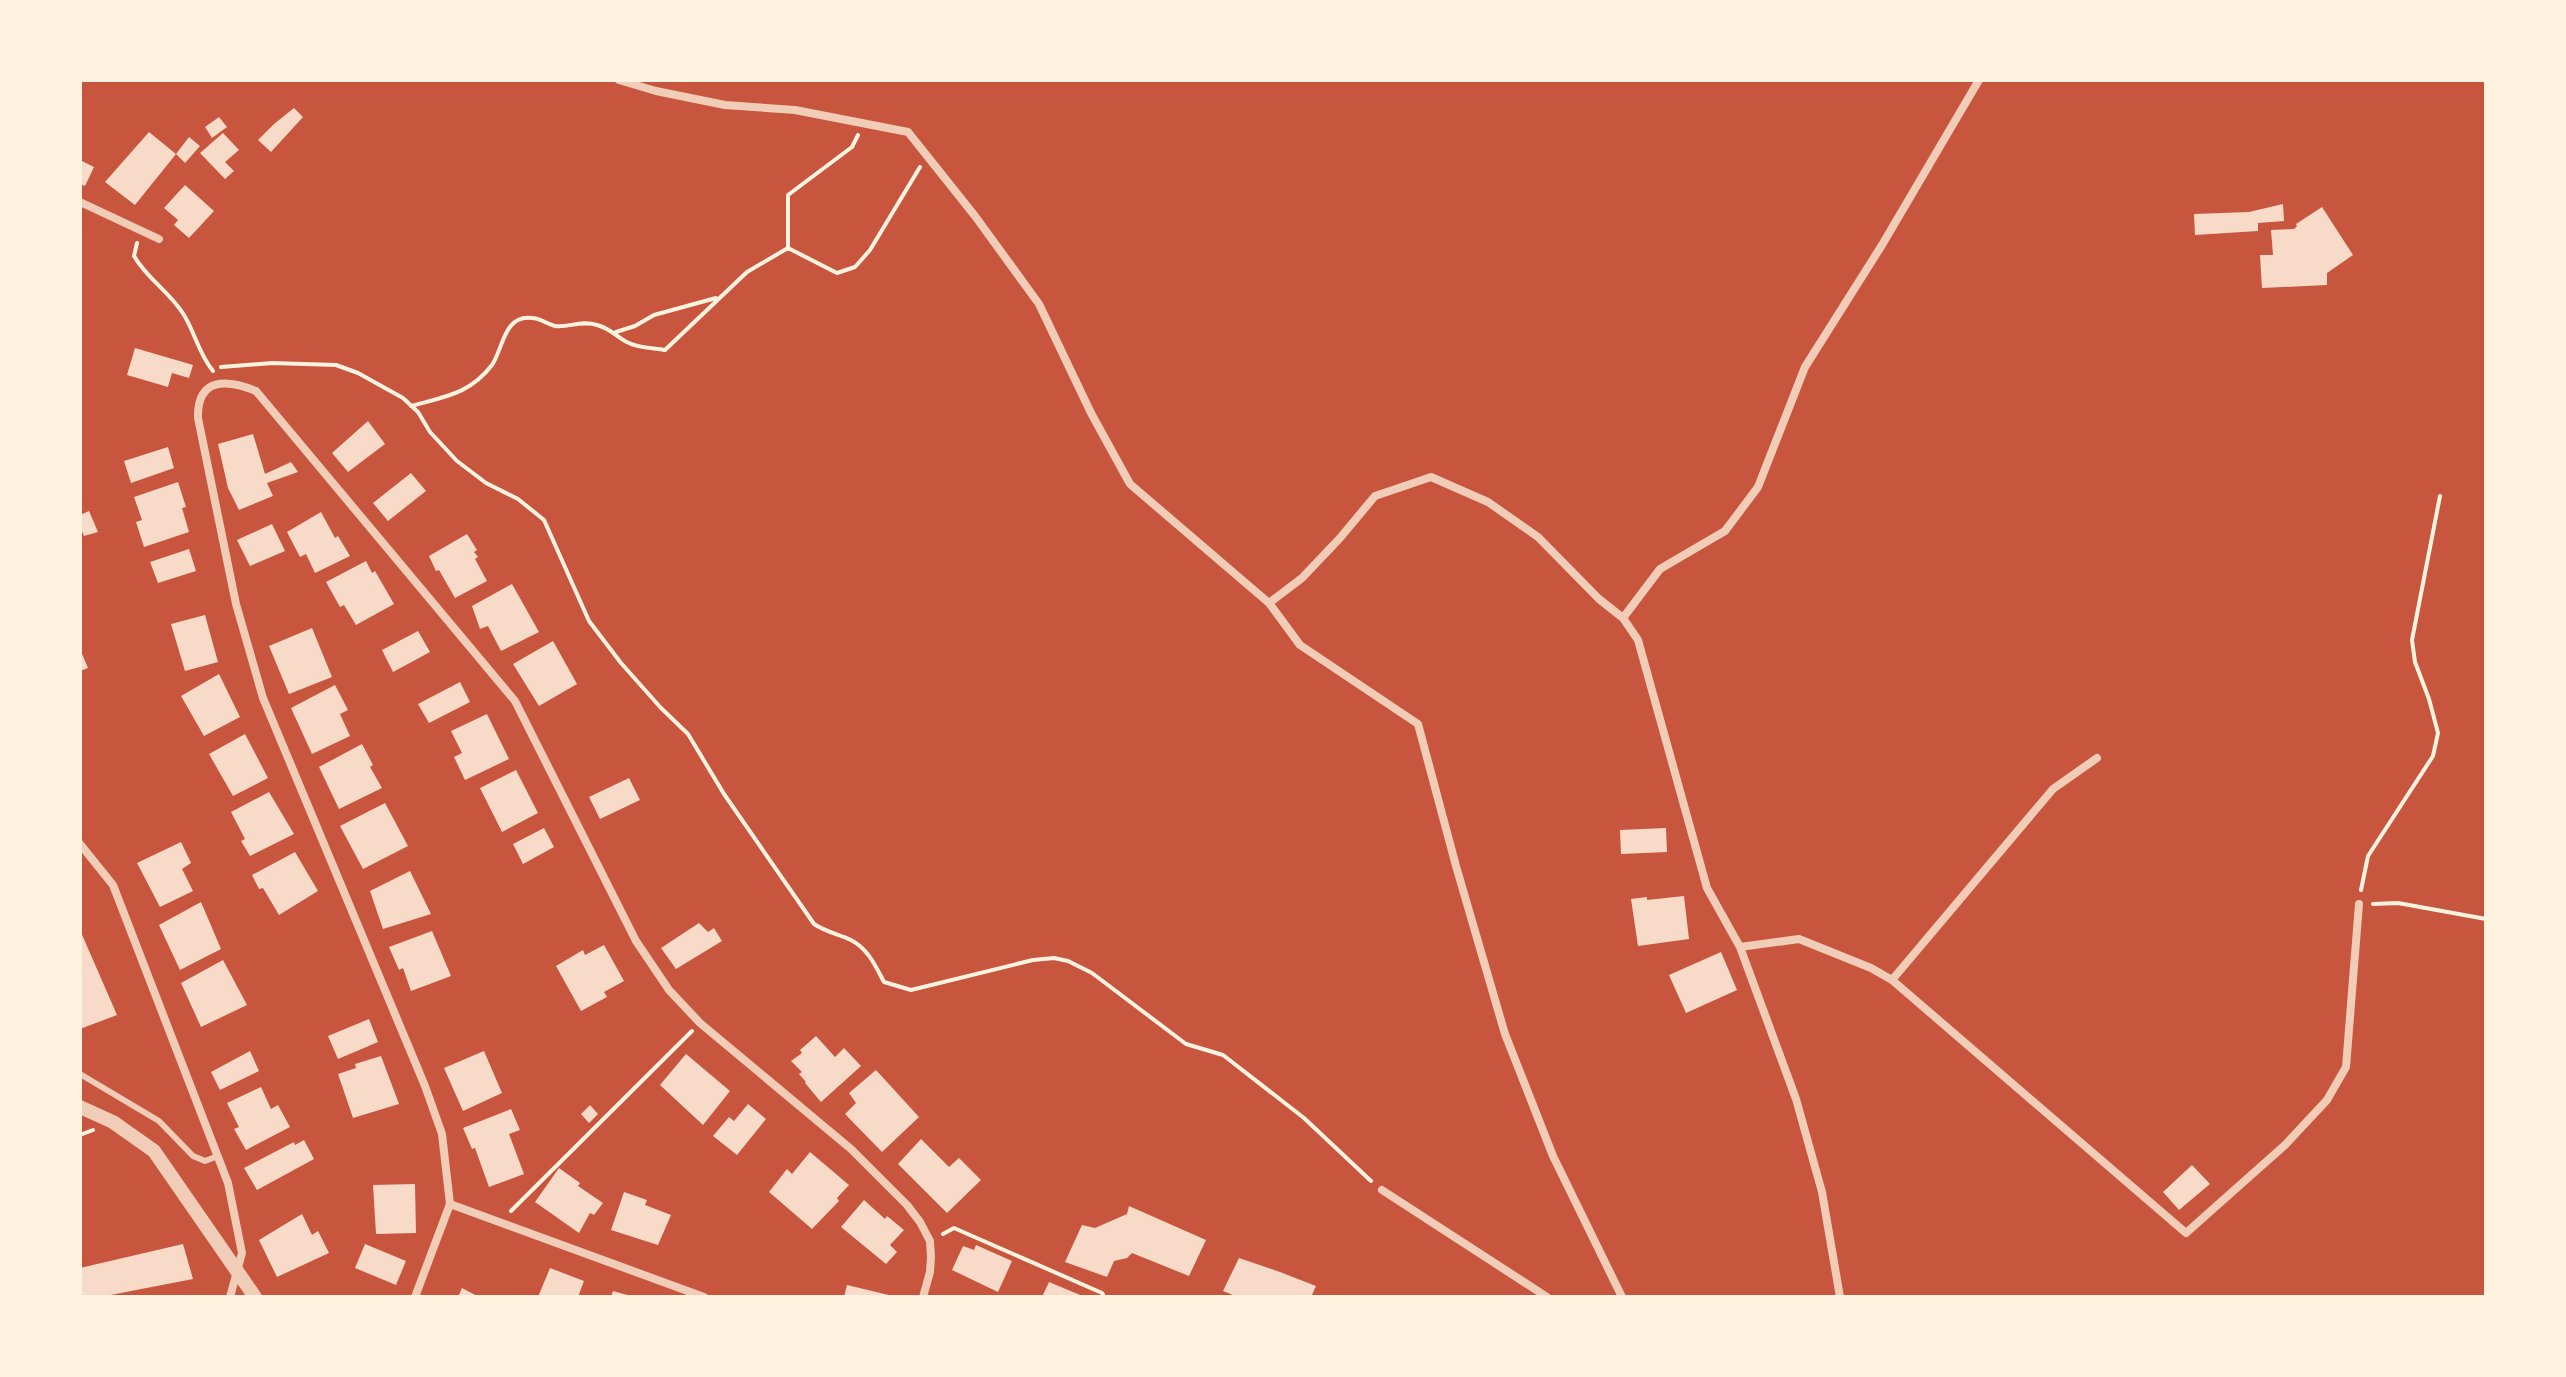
<svg xmlns="http://www.w3.org/2000/svg" width="2566" height="1377" viewBox="0 0 2566 1377" font-family="Ubuntu,sans-serif">
  <style>
    .building { fill: #f7dbc8 }
    .lines { fill: none; stroke-linecap: round; stroke-linejoin: round }
    .path { stroke: #fff3e0; stroke-width: 4 }
    .service { stroke: #f1ccb7; stroke-width: 6 }
    .minor { stroke: #f1ccb7; stroke-width: 8 }
    .tertiary { stroke: #f1ccb7; stroke-width: 14 }
  </style>
  <rect width="100%" height="100%" fill="#c8553d"/>
  <!-- building -->
  <path class="building" d="M 294,108 L 303,117 L 271,152 L 258,140 L 274,124 Z
    M 219,117 L 227,127 L 212,138 L 205,127 Z
    M 149,132 L 176,154 L 189,137 L 200,146 L 185,163 L 176,154 L 135,205 L 105,182 Z
    M 223,133 L 239,150 L 225,162 L 234,171 L 225,179 L 200,153 Z
    M 80,160 L 94,167 L 85,186 L 80,184 Z
    M 185,185 L 214,211 L 189,238 L 174,225 L 178,220 L 164,208 Z
    M 2283,204 L 2284,221 L 2258,223 L 2258,231 L 2195,235 L 2194,214 L 2249,212 Z
    M 2322,207 L 2353,255 L 2327,273 L 2327,285 L 2262,288 L 2260,255 L 2273,255 L 2271,230 L 2294,229 L 2297,226 L 2296,224 Z
    M 135,348 L 193,365 L 189,378 L 172,373 L 168,387 L 127,375 Z
    M 368,421 L 385,444 L 348,472 L 332,453 Z
    M 253,434 L 265,474 L 291,462 L 298,472 L 267,483 L 273,496 L 239,510 L 228,488 L 218,444 Z
    M 168,447 L 174,468 L 131,483 L 124,461 Z
    M 411,473 L 426,491 L 388,521 L 373,503 Z
    M 178,482 L 186,507 L 182,508 L 189,532 L 144,547 L 136,522 L 142,520 L 134,497 Z
    M 89,511 L 98,532 L 84,536 L 80,526 L 80,515 Z
    M 321,512 L 335,538 L 338,536 L 350,556 L 315,573 L 306,554 L 300,557 L 287,532 Z
    M 272,524 L 285,551 L 250,566 L 237,540 Z
    M 467,534 L 477,550 L 474,552 L 478,557 L 475,559 L 487,581 L 455,598 L 439,570 L 436,571 L 429,556 Z
    M 189,549 L 196,571 L 158,583 L 150,562 Z
    M 366,561 L 372,573 L 375,571 L 394,604 L 356,625 L 344,605 L 340,607 L 326,582 Z
    M 512,584 L 539,632 L 501,651 L 488,626 L 480,629 L 472,606 Z
    M 205,615 L 218,662 L 185,671 L 171,624 Z
    M 312,628 L 332,677 L 289,694 L 269,646 Z
    M 418,631 L 430,652 L 393,672 L 382,650 Z
    M 553,641 L 577,684 L 539,706 L 513,664 Z
    M 80,649 L 88,668 L 80,671 Z
    M 219,674 L 240,717 L 204,736 L 181,696 Z
    M 460,682 L 470,702 L 429,723 L 418,704 Z
    M 335,685 L 348,710 L 340,714 L 350,736 L 312,754 L 291,708 Z
    M 487,714 L 509,759 L 465,780 L 454,757 L 462,753 L 451,731 Z
    M 245,734 L 268,778 L 233,796 L 209,754 Z
    M 362,744 L 373,765 L 370,767 L 382,788 L 339,809 L 319,767 Z
    M 516,770 L 538,813 L 502,832 L 480,788 Z
    M 629,778 L 640,800 L 600,819 L 589,797 Z
    M 269,792 L 294,834 L 250,856 L 241,841 L 245,839 L 231,812 Z
    M 385,803 L 408,846 L 363,869 L 340,826 Z
    M 544,828 L 554,847 L 523,864 L 513,844 Z
    M 1666,828 L 1667,852 L 1621,854 L 1620,830 Z
    M 181,842 L 191,863 L 182,869 L 193,891 L 160,907 L 137,863 Z
    M 295,852 L 318,891 L 279,915 L 263,888 L 259,889 L 252,875 Z
    M 410,871 L 431,914 L 383,929 L 370,891 Z
    M 1684,896 L 1689,939 L 1638,946 L 1631,899 L 1647,897 L 1647,900 Z
    M 201,902 L 221,949 L 180,970 L 159,925 Z
    M 699,923 L 708,932 L 714,928 L 722,941 L 676,969 L 661,948 Z
    M 80,930 L 117,1015 L 80,1029 Z
    M 432,931 L 451,976 L 411,991 L 403,968 L 399,970 L 389,947 Z
    M 604,945 L 624,981 L 604,992 L 607,997 L 581,1011 L 556,966 L 583,950 L 585,955 Z
    M 1721,952 L 1737,990 L 1686,1013 L 1669,975 Z
    M 223,960 L 247,1005 L 201,1027 L 181,983 Z
    M 369,1019 L 378,1042 L 338,1059 L 328,1036 Z
    M 816,1036 L 835,1057 L 844,1048 L 861,1066 L 821,1102 L 805,1083 L 806,1082 L 799,1074 L 802,1072 L 791,1061 L 802,1053 L 800,1050 Z
    M 250,1051 L 259,1071 L 220,1090 L 211,1072 Z
    M 484,1051 L 502,1093 L 463,1111 L 444,1068 Z
    M 686,1054 L 730,1091 L 703,1125 L 660,1085 Z
    M 381,1056 L 399,1104 L 353,1118 L 338,1074 L 356,1068 L 355,1064 Z
    M 876,1070 L 919,1117 L 882,1152 L 845,1114 L 856,1103 L 849,1093 Z
    M 261,1087 L 271,1109 L 278,1105 L 290,1127 L 246,1150 L 234,1129 L 239,1127 L 227,1103 Z
    M 748,1104 L 766,1119 L 737,1155 L 713,1136 L 729,1117 L 734,1121 Z
    M 590,1105 L 598,1114 L 589,1123 L 581,1114 Z
    M 511,1109 L 520,1130 L 509,1134 L 524,1174 L 489,1187 L 475,1148 L 472,1149 L 463,1128 Z
    M 921,1139 L 949,1167 L 959,1158 L 981,1180 L 947,1213 L 898,1164 Z
    M 304,1140 L 314,1159 L 257,1190 L 244,1168 L 294,1142 L 295,1145 Z
    M 810,1152 L 849,1185 L 837,1198 L 839,1201 L 812,1229 L 769,1192 L 787,1169 L 792,1174 Z
    M 2192,1165 L 2210,1184 L 2179,1210 L 2163,1192 Z
    M 559,1168 L 580,1183 L 578,1186 L 603,1203 L 594,1215 L 590,1213 L 579,1233 L 535,1202 Z
    M 415,1184 L 416,1233 L 376,1234 L 373,1185 Z
    M 624,1192 L 647,1200 L 645,1205 L 671,1215 L 658,1245 L 611,1230 Z
    M 864,1200 L 885,1219 L 887,1216 L 904,1230 L 890,1245 L 897,1252 L 886,1264 L 841,1227 Z
    M 1129,1206 L 1206,1240 L 1189,1276 L 1132,1253 L 1127,1258 L 1114,1261 L 1107,1277 L 1065,1262 L 1082,1225 L 1095,1228 L 1127,1214 Z
    M 302,1214 L 312,1235 L 318,1231 L 329,1253 L 277,1277 L 259,1240 Z
    M 183,1244 L 193,1279 L 100,1297 L 80,1297 L 80,1268 Z
    M 365,1244 L 406,1261 L 396,1285 L 355,1268 Z
    M 976,1245 L 1012,1261 L 998,1292 L 952,1270 L 963,1246 L 974,1250 Z
    M 1239,1258 L 1280,1272 L 1316,1286 L 1311,1297 L 1238,1297 L 1223,1291 Z
    M 550,1268 L 584,1281 L 578,1297 L 538,1297 Z
    M 1049,1282 L 1085,1297 L 1042,1297 Z
    M 847,1285 L 893,1296 L 893,1297 L 844,1297 Z
    M 462,1288 L 479,1297 L 458,1297 Z
    M 613,1291 L 631,1296 L 631,1297 L 611,1297 Z"/>
  <g class="lines">
    <!-- path -->
    <path class="path" d="M 137,243 L 134,256 C 147,279 170,292 184,315 C 195,333 199,354 213,371
      M 788,248 L 837,273 L 855,267 L 870,250 L 920,167
      M 616,332 L 635,326 L 654,315 L 716,298
      M 221,367 L 272,363 L 336,365 L 358,373 L 403,398 L 418,412 L 430,432 L 457,461 L 486,483 L 518,499 L 544,520 L 589,621 L 621,663 L 661,708 L 688,734 L 724,794 L 814,924 C 826,932 838,934 851,940 C 868,949 875,965 884,982 L 911,990 L 1033,960 L 1054,958 L 1068,961 L 1092,973 L 1186,1044 L 1223,1055 L 1304,1118 L 1371,1181
      M 411,406 C 444,397 470,394 492,365 C 503,349 504,314 532,318 C 540,318 547,324 555,326 C 568,328 581,320 597,325 C 612,329 617,338 629,343 C 638,348 654,348 665,350 L 747,272 L 788,248 L 788,195 L 852,147 L 858,135
      M 2361,890 L 2368,856 L 2433,756 L 2438,733 L 2429,699 L 2415,662 L 2412,640 L 2440,496
      M 2373,904 L 2398,903 L 2486,919
      M 80,1135 L 93,1130
      M 511,1211 L 692,1031
      M 943,1234 L 954,1228 L 1102,1293 L 1104,1297"/>
    <!-- service -->
    <path class="service" d="M 80,1074 L 159,1121 L 193,1156 L 205,1161 L 218,1156"/>
    <!-- minor -->
    <path class="minor" d="M 619,80 L 656,91 L 725,105 L 795,110 L 908,132 L 975,216 L 1039,304 L 1091,413 L 1130,484 L 1269,603 L 1300,645 L 1418,724 L 1456,866 L 1505,1034 L 1553,1156 L 1622,1297
      M 80,202 L 159,239
      M 1269,603 L 1302,578 L 1340,538 L 1375,496 L 1431,477 L 1488,502 L 1538,537 L 1599,599 L 1623,618 L 1638,640 L 1707,888 L 1740,947 L 1796,1099 L 1822,1192 L 1840,1297
      M 1623,618 L 1660,569 L 1725,531 L 1758,487 L 1805,367 L 1882,245 L 1979,80
      M 80,844 L 113,885 L 228,1183 L 242,1253 L 230,1297
      M 1740,947 L 1799,939 L 1871,968 L 1892,980 L 2186,1233 L 2285,1145 L 2327,1100 L 2346,1067 L 2359,904
      M 1892,980 L 2053,789 L 2097,758
      M 1382,1190 L 1547,1297
      M 450,1204 L 704,1297
      M 415,1297 L 450,1204 L 442,1134 L 425,1086 L 263,698 L 236,604 L 198,418 C 197,377 227,379 256,391 L 515,701 L 636,941 L 669,990 L 700,1023 L 851,1149 L 907,1205 L 920,1222 L 930,1241 L 931,1257 L 930,1272 L 923,1297"/>
    <!-- tertiary -->
    <path class="tertiary" d="M 80,1107 L 113,1122 L 154,1151 L 255,1297"/>
  </g>
  <!-- border -->
  <rect width="2566" height="1377" fill="none" stroke="#fff3e0" stroke-width="164"/>
</svg>
